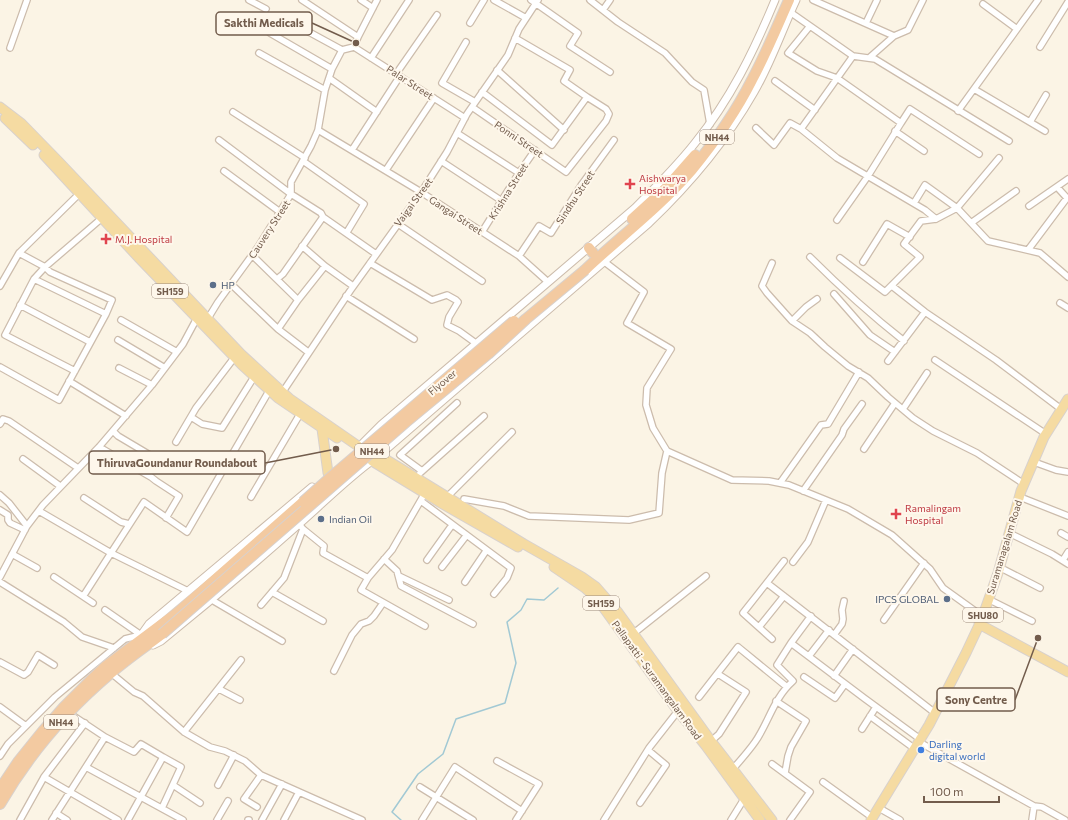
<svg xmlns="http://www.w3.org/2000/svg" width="1068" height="820" viewBox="0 0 1068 820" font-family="Commissioner,sans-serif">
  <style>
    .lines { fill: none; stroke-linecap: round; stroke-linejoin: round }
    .stream { stroke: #a2c9d4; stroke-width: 1.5 }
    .minor-casing { stroke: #ccbcac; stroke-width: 8 }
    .tertiary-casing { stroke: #ccbcac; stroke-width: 9 }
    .primary-casing { stroke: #d8d1cd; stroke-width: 11 }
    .trunk-casing { stroke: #d8d1cd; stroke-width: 12 }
    .minor { stroke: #fff; stroke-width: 5.5 }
    .tertiary { stroke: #fff; stroke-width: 7 }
    .primary { stroke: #f5dba2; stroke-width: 9 }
    .trunk { stroke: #f3caa1; stroke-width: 10 }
    .trunk-bridge-casing { stroke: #d8d1cd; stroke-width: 12; stroke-linecap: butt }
    .trunk-bridge { stroke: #f3caa1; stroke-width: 10 }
    .health-dot { fill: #e0444e; stroke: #fef7eb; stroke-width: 1.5 }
    .service-dot { fill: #5c6f8a; stroke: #fef7eb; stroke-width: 1.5 }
    .shop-dot { fill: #3f7fe0; stroke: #fef7eb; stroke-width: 1.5 }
    .labels { text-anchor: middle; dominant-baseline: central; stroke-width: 4; stroke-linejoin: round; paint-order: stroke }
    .shield { fill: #fef7eb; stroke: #9c8a7c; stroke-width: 1 }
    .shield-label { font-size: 9px; font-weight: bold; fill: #725c4c }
    .street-label { font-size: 10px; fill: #725c4c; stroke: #fef7eb }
    .health-label { font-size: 10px; fill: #be3a42; stroke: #fef7eb; text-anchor: start }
    .service-label { font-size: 10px; fill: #4e5e75; stroke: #fef7eb; text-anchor: start }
    .shop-label { font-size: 10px; fill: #366cbe; stroke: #fef7eb; text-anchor: start }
    .leader { fill: none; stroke: #725c4c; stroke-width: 1.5 }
    .callout-dot { fill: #725c4c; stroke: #fef7eb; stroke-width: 1.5 }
    .callout { fill: #fef7eb; stroke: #725c4c; stroke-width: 1.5 }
    .callout-label { font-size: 11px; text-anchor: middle; font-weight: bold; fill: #725c4c }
  </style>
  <rect width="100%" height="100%" fill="#fbf4e5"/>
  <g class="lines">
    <!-- stream -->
    <path class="stream" d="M 401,820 L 392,812 L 418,774 L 443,754 L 456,719 L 505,703 L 516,663 L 507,622 L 521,610 L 527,599 L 544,600 L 558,588"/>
    <defs>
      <path id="minor" d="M 249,0 L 266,9
        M 302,0 L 358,37
        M 361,0 L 373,8
        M 494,0 L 526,18
        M 531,0 L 578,33 L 570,46 L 610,72
        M 590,0 L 618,22 L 665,53 L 692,82 L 704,90 L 710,124
        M 813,0 L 894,36 L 908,30 L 923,0
        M 983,4 L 1017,29
        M 603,10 L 610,0
        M 790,12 L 853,56 L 875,59 L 1009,141
        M 287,20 L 342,50
        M 470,23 L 484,0
        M 866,23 L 877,0
        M 810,26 L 788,53 L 817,71 L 837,78 L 901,123 L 868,176 L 837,220
        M 270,33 L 332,69
        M 515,38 L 570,70 L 564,81 L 587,97
        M 466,42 L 442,83 L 475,102
        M 354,47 L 465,118
        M 1040,47 L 1068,2
        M 10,48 L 27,0
        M 259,53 L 325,90
        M 853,56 L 801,129 L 837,158 L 925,210 L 936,219
        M 371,58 L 409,0
        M 869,58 L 894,36
        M 497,70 L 564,130
        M 396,74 L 437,15
        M 329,78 L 377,112
        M 775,81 L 815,110
        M 974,89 L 1045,131
        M 472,107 L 566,172 L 606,121 L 609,114 L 606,109 L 587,97 L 552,145 L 482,92
        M 958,111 L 1038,0
        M 233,112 L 305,158
        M 1030,122 L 1046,95
        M 901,123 L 910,109 L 979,154
        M 756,128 L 774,145 L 790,123 L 801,129
        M 318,130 L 421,192 L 519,256 L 548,282
        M 895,131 L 924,151
        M 457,133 L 519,173
        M 219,140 L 291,194 L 321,213 L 323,217 L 376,254
        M 352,150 L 400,76
        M 303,161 L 364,204 L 347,232
        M 441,161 L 502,201
        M 386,170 L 434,98
        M 224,171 L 280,212
        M 914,203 L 925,185 L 957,208 L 999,158
        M 1029,206 L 1068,179
        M 971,223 L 1016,191
        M 398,224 L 482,281
        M 482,232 L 519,173 L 535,150
        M 302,246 L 325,266 L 353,286
        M 1028,250 L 1067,198 L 1057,187
        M 252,255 L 298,300
        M 519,256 L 539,226 L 551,233 L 582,184 L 614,140
        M 810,257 C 840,287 871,315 904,341
        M 840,258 L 885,292 L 920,257 L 904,244 L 921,221 L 936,219 L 957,208 L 988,241 L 1040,253 L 1068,277
        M 602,260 L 644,292 L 627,323 L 671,349 L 647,388 L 646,405 L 653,428 L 667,451 L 732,480 L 769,481 L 789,485 L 848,509 L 892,535 L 930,569 L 943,588 L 982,616
        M 863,262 L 887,224 L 910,237
        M 370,263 L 432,300 L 447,295 L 456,300 L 458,302 L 449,317 L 447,325 L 459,331 L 477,344
        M 772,263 L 762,286 L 767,293 L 792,321 L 810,333 L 825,347 L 848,366 L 868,378 L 888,397 L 913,418 L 933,431 L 977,453 L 1024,484
        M 34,279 L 106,314
        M 277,279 L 283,274 L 323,217
        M 231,284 L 278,329 L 308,352
        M 0,286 L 19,253 L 79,194
        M 892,286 L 925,312 L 996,360 L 1061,409
        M 834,294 L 870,335 L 895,352
        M 346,296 L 414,339
        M 1060,303 L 1068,308
        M 20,305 L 90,342
        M 121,320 L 177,352
        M 207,320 L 218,302 L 258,247 L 291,194 L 291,182 L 311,146 L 318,130 L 325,90 L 332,69 L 342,50 L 354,47 L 358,37 L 377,0
        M 792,321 L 806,307 L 817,299
        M 278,329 L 298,300 L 325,266
        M 118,340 L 165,368
        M 935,360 L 1046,434
        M 888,361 L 925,312
        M 0,367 L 59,400 L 106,314 L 112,300 L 50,272 L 45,267 L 19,253
        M 119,368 L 152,385
        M 75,371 L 5,335 L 34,279 L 45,267 L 102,218
        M 69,381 L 126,416
        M 282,393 L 350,291 L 424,188 L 447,152 L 467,114 L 508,55 L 519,29 L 538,0
        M 903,409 L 927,373
        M 191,417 L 202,424 L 222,428 L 254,377
        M 0,424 L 3,419 L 9,421 L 78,468
        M 113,431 L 118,436 L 160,461
        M 176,442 L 196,408 L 234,358
        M 99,447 L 151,477 L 156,481 L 179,496 L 166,518
        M 864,449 L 895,403
        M 23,459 L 60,486
        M 1034,462 L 1056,470 L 1068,472
        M 422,471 L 400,455 L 457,403
        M 420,473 L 484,416
        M 780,483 L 821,425 L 828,424 L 859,372
        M 803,491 L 842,435 L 844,429 L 862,404
        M 0,495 L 9,503 L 27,526
        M 251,497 L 300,414
        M 1020,497 L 1068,516
        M 84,498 L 121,522 L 129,524
        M 446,498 L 512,432
        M 464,499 L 504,506 L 529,516 L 629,520 L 659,513 L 662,473 L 667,451
        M 421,501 L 511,568 L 507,578 L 494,594
        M 0,510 L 8,515 L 8,520 L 10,523 L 25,530
        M 39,511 L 111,553 L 84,595
        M 299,524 L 303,529 L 324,546 L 323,553 L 368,578
        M 1009,533 L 1052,554 L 1068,564
        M 1061,533 L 1068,537
        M 12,554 L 37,568
        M 384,559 L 397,571 L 401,586 L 473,624
        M 427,560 L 452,525
        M 1063,560 L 1068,552
        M 793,562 L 808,542 L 826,500
        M 442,567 L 466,536
        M 999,567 L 1040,588
        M 399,576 L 449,600
        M 0,577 L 27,526 L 43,505 L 99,447 L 152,385 L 183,344 L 197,318
        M 54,577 L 93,603
        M 0,582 L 64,622 L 82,637 L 114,648
        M 465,582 L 486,551
        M 767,583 L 935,713
        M 188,591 L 111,553 L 144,502 L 187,532 L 269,391
        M 272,592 L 323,621
        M 988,599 L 1032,621
        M 212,600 L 282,641
        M 261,605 L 284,578 L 303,529
        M 105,610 L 141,635
        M 811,616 L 791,643 L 864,698 L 920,739
        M 884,620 L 924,563
        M 425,626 L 361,590 L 368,578 L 392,550 L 425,493
        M 759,627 L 784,596
        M 634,633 L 706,576
        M 834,635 L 842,624 L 843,619 L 842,610 L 844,601
        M 772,639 L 743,613 L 784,561
        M 809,656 L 829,630
        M 0,662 L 24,675 L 28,672 L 38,655 L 54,665
        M 334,671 L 352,635 L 361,624 L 369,621 L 374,616 L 383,603
        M 111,673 L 134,692 L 143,696 L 184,732 L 210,747 L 225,751 L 245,761 L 261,775 L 362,820
        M 834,676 L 853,649
        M 804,677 L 835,698 L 845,684
        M 219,689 L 240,700
        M 699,697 L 738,647 L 787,687
        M 776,701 L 806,721 L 791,747 L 788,756 L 785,773
        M 0,707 L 26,726
        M 69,713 L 105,737
        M 870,716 L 915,749
        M 862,729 L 876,707
        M 184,732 L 241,660
        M 919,742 L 1034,806 L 1042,807 L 1065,820
        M 709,743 L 719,734 L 746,692 L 718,674
        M 0,756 L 8,744 L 55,697 L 125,639 L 141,635
        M 497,761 L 539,784 L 516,820
        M 772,764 L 810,792 L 790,820
        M 86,767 L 183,820
        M 731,771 C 739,762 748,752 755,742 C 769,722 773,699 793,681 L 777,665 L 791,643
        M 44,777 L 118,820
        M 823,782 L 873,818
        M 173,785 L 200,803
        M 218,785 L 234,755
        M 420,787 L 473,820
        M 640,803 L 666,765 L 648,750
        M 257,807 L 244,799 L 261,775
        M 162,808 L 181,767 L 163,757
        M 879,808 L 900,820
        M 56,813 L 67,820
        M 20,820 L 44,777 L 85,723
        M 52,820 L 105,737 L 134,752 L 141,744 L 163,757 L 128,820
        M 217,820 L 228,801
        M 248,820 L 249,820
        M 262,820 L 282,784
        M 284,820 L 299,792
        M 422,820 L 455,767 L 522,811
        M 604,820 L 649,748 L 678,711
        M 731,820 L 744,799
        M 1032,820 L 1034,806"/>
      <path id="tertiary" d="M 361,445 L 381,425 L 635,208 C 656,187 677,166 695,143 C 730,100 754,51 775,0
        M 376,458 L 649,223 C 690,184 726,141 754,92 C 771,63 782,30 796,0
        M 139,638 L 149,624 L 312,487
        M 153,645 L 161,641 C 208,603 253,565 298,525 C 322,504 344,482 369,463"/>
      <path id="primary" d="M 0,107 L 21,123 L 59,162 L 241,354 L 290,399 L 358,446
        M 5,118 L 33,145
        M 44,155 L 139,258 L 242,365 L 278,398 L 337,438
        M 322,429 L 328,473
        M 375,453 L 400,468 L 524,544 L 582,577 L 596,587 L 617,611 L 711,741 L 772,820
        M 372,461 L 441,503 L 518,547
        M 554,567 L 585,588 L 598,600 L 678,711 L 706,746 L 760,820
        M 979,624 L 1068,672
        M 871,820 L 929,725 L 966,653 L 981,621 L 998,573 L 1021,491 L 1044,437 L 1068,399"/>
      <path id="trunk" d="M 632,219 L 665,189 L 695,155
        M 589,248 L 593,253
        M 585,270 C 620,237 659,208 691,171 C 714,143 736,112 752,80 C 766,54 777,27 789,0
        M 0,789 L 18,762 L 43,731 L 64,707 L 90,681 L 106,666 L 178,612 L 303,502
        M 0,804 C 29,754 67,710 111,673 C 127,659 145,647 162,634"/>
    </defs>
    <!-- minor casing -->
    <use href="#minor" class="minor-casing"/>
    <!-- tertiary casing -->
    <use href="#tertiary" class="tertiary-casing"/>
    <!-- primary casing -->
    <use href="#primary" class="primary-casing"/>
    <!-- trunk casing -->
    <use href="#trunk" class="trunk-casing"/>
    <!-- minor -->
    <use href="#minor" class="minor"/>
    <!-- tertiary -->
    <use href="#tertiary" class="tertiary"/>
    <!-- primary -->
    <use href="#primary" class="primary"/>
    <!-- trunk -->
    <use href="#trunk" class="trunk"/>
    <defs>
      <path id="trunk-bridge" d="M 303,502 L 331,477 L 514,321
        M 162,634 L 406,422 L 488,354 L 526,319 L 585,270"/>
    </defs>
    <!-- trunk-bridge casing -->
    <use href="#trunk-bridge" class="trunk-bridge-casing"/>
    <!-- trunk-bridge -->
    <use href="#trunk-bridge" class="trunk-bridge"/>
  </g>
  <!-- markers -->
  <g class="health-dot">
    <path d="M628 178h4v4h4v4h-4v4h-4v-4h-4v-4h4z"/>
    <path d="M104 233h4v4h4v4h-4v4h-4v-4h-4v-4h4z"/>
    <path d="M894 508h4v4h4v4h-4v4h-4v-4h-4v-4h4z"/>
  </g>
  <g class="service-dot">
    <circle cx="213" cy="285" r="4"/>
    <circle cx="321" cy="519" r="4"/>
    <circle cx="947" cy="599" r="4"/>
  </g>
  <circle class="shop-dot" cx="921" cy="750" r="4"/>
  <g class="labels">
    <!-- shield labels -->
    <g class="shield">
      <rect x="700" y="130" width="34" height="14" rx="3"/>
      <rect x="152" y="284" width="36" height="14" rx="3"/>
      <rect x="355" y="444" width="34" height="14" rx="3"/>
      <rect x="583" y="596" width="36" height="14" rx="3"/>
      <rect x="963" y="608" width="40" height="14" rx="3"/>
      <rect x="44" y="715" width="34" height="14" rx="3"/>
    </g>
    <g class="shield-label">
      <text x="717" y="137">NH44</text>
      <text x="170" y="291">SH159</text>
      <text x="372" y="451">NH44</text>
      <text x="601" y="603">SH159</text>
      <text x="983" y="615">SHU80</text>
      <text x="61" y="722">NH44</text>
    </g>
    <!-- street labels -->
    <g class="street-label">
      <text transform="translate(410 82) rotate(33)">Palar Street</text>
      <text transform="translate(519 139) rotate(34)">Ponni Street</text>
      <text transform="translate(508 191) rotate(-58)">Krishna Street</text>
      <text transform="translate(575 197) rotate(-57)">Sindhu Street</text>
      <text transform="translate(413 202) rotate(-54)">Vaigai Street</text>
      <text transform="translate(456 215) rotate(33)">Gangai Street</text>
      <text transform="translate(269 229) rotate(-57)">Cauvery Street</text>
      <text transform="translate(442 382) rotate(-40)">Flyover</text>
      <text transform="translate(1004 547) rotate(-73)">Suramanagalam Road</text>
      <text transform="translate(657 680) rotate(54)">Pallapatti - Suramangalam Road</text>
    </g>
    <!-- health labels -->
    <g class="health-label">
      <text x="639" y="178">Aishwarya<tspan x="639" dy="12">Hospital</tspan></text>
      <text x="115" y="239">M.J. Hospital</text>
      <text x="905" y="508">Ramalingam<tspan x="905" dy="12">Hospital</tspan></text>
    </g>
    <!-- service labels -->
    <g class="service-label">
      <text x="221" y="285">HP</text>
      <text x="329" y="519">Indian Oil</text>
      <text x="939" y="599" text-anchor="end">IPCS GLOBAL</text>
    </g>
    <!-- shop labels -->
    <g class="shop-label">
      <text x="929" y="744">Darling<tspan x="929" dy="12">digital world</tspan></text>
    </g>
  </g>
  <!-- callouts -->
  <path class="leader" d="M356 43L312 23M336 449L265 463M1038 638L1015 700"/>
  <g class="callout-dot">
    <circle cx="356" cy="43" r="4"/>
    <circle cx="336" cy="449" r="4"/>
    <circle cx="1038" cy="638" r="4"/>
  </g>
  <g class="callout">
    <rect x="216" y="12" width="96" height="23" rx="4"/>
    <rect x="89" y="451" width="176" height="23" rx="4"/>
    <rect x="937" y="688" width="78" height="23" rx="4"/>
  </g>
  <g class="callout-label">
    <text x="264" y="27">Sakthi Medicals</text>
    <text x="177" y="467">ThiruvaGoundanur Roundabout</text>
    <text x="976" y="704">Sony Centre</text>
  </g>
  <!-- scale -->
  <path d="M924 796v6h75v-6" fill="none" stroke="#725c4c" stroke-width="2"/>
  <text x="930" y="796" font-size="12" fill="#725c4c" stroke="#fef7eb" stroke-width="3" paint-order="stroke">100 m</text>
</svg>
